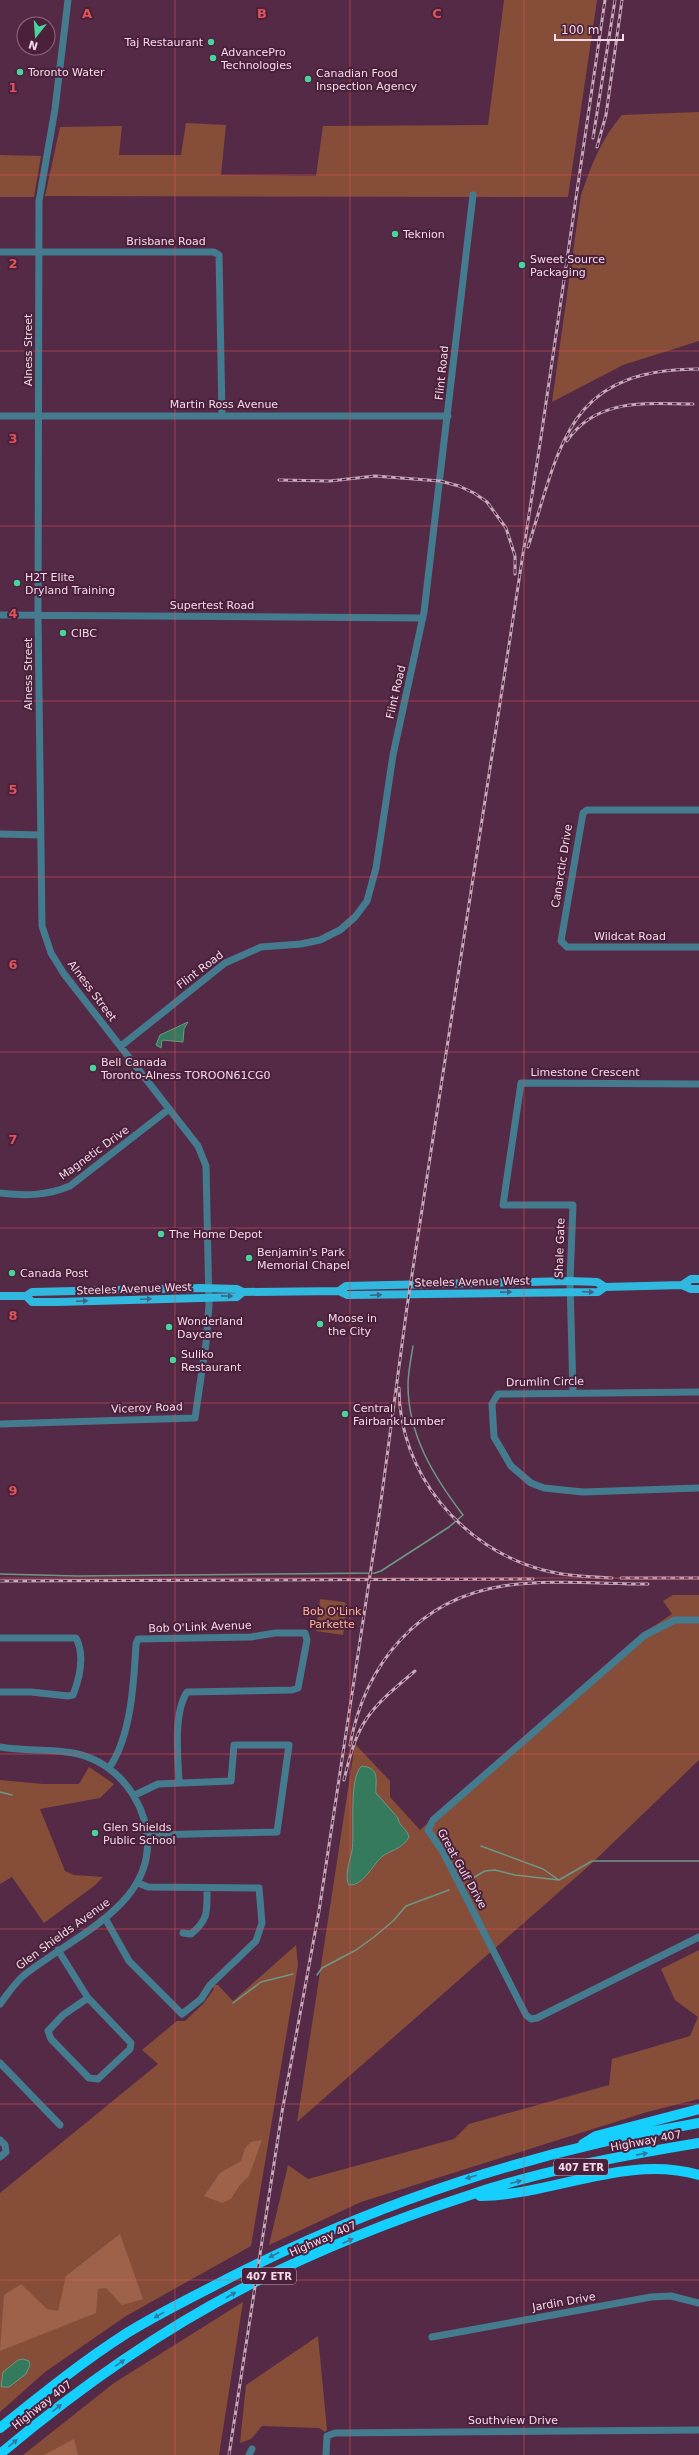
<svg xmlns="http://www.w3.org/2000/svg" width="699" height="2455" viewBox="0 0 699 2455" font-family="'DejaVu Sans',sans-serif">
  <style>
    .green { fill: #864e38 }
    .forest { fill: #9e624b }
    .water { fill: #357a5c; stroke: #6f9787 }
    .lines { fill: none; stroke-linecap: round; stroke-linejoin: round }
    .stream { stroke: #6f9787; stroke-width: 1.5 }
    .minor { stroke: #447b8e; stroke-width: 7 }
    .major { stroke: #31b8df; stroke-width: 8 }
    .highway { stroke: #15d0ff; stroke-width: 10 }
    .rail-casing { stroke: #c8a8bb; stroke-width: 3 }
    .rail { stroke: #4a203b; stroke-width: 1.5; stroke-dasharray: 4.5; stroke-linecap: butt }
    .oneway { fill: #3f6485 }
    .oneway2 { fill: #30789d }
    .grid { fill: none; stroke: #de5458; stroke-width: 1; stroke-opacity: 0.55 }
    .poi-dot { fill: #4ad49c; stroke: #4a203b; stroke-width: 1.5 }
    .labels { text-anchor: middle; dominant-baseline: central; stroke-width: 4; stroke-linejoin: round; paint-order: stroke }
    .shield { fill: #4a203b; stroke: #c2a2b6; stroke-width: 1 }
    .shield-label { font-size: 10px; font-weight: bold; fill: #f6daea }
    .poi-label { font-size: 11px; fill: #f6daea; stroke: #4a203b; text-anchor: start }
    .street-label { font-size: 11px; fill: #f6daea; stroke: #4a203b }
    .park-label { font-size: 11px; fill: #fdb599; stroke: #4a203b }
    .grid-label { font-size: 13px; text-anchor: middle; font-weight: bold; fill: #de5458; stroke: #4a203b; stroke-width: 4; stroke-linejoin: round; paint-order: stroke }
  </style>
  <rect width="100%" height="100%" fill="#552a46"/>
  <!-- green -->
  <path class="green" d="M 504,0 L 597,0 L 568,197 L 45,196 L 60,127 L 122,126 L 119,155 L 181,155 L 186,123 L 226,125 L 221,175 L 316,176 L 323,126 L 488,125 Z
    M 699,112 L 699,341 L 623,365 L 552,402 L 581,195 C 591,166 601,139 622,115 Z
    M 0,155 L 41,156 L 34,197 L 0,197 Z
    M 673,1595 L 699,1595 L 699,1760 L 591,1864 L 297,2122 L 355,1744 L 390,1781 L 390,1797 L 420,1830 L 645,1632 L 672,1614 L 663,1601 Z
    M 320,1599 L 344,1602 L 348,1606 L 343,1635 L 316,1631 Z
    M 89,1767 L 114,1784 L 100,1798 L 40,1809 L 65,1871 L 74,1875 L 103,1877 L 94,1886 L 44,1923 L 12,1877 L 0,1884 L 0,1780 L 43,1784 L 79,1784 Z
    M 296,1945 L 298,1965 L 251,2246 L 126,2316 L 45,2372 L 0,2412 L 0,2193 L 158,2064 L 142,2050 L 177,2021 L 185,2021 L 203,2004 L 214,1989 L 210,1985 L 218,1985 L 233,2001 Z
    M 699,1950 L 699,2099 L 647,2112 L 361,2202 L 269,2245 L 288,2165 L 308,2179 L 454,2139 L 469,2124 L 609,2085 L 612,2059 L 690,2036 L 698,2017 L 675,2000 L 661,1969 Z
    M 243,2302 L 219,2455 L 23,2455 L 114,2383 Z
    M 318,2336 L 327,2430 L 325,2432 L 319,2428 L 262,2426 L 251,2439 L 240,2443 L 246,2385 Z"/>
  <!-- forest -->
  <path class="forest" d="M 262,2140 L 249,2176 L 239,2186 L 231,2199 L 222,2203 L 204,2196 L 220,2173 L 241,2161 L 245,2148 L 251,2142 Z
    M 120,2234 L 143,2299 L 122,2305 L 106,2288 L 98,2289 L 96,2313 L 0,2351 L 4,2295 L 21,2284 L 47,2309 L 58,2311 L 66,2276 Z
    M 74,2439 L 78,2455 L 44,2455 Z"/>
  <!-- water -->
  <path class="water" d="M 188,1022 L 184,1029 L 183,1042 L 162,1040 L 161,1048 L 156,1045 L 160,1035 Z
    M 362,1766 C 381,1768 375,1781 376,1793 L 398,1818 C 399,1827 407,1828 409,1837 C 404,1847 393,1850 384,1855 C 373,1863 364,1886 349,1885 C 344,1877 350,1860 352,1851 C 355,1835 348,1776 362,1766 Z
    M 23,2359 L 29,2361 L 30,2365 L 26,2374 L 9,2387 L 1,2387 L 3,2372 L 18,2360 Z"/>
  <g class="lines">
    <!-- stream -->
    <path class="stream" d="M 0,1574 L 77,1576 L 375,1573 L 381,1571 L 449,1527 L 463,1515 C 434,1477 408,1435 408,1385 C 408,1372 411,1359 413,1346
      M 0,1792 L 12,1795
      M 481,1846 L 543,1869 L 559,1880
      M 471,1879 L 485,1871 L 495,1870 L 515,1875 L 559,1880 L 592,1861 L 699,1861
      M 317,1975 L 322,1968 L 356,1950 L 374,1937 L 393,1921 L 406,1906 L 449,1890
      M 233,2003 L 261,1982 L 293,1974"/>
    <!-- minor -->
    <path class="minor" d="M 0,252 L 214,252 L 219,255 L 222,415
      M 0,416 L 448,416
      M 0,615 L 423,618
      M 699,810 L 587,810 L 583,813 L 561,941 L 567,947 L 699,947
      M 0,834 L 40,835
      M 121,1046 L 225,963 L 261,947 L 301,944 L 320,940 L 340,930 L 355,917 L 367,901 L 376,868 L 393,755 L 424,612 L 473,195
      M 0,1193 C 25,1196 46,1196 70,1186 L 169,1109
      M 699,1392 L 498,1394 L 492,1404 L 494,1437 L 511,1466 L 531,1483 L 544,1488 L 583,1492 L 699,1488
      M 573,1393 L 570,1281 L 573,1205 L 503,1205 L 521,1083 L 699,1084
      M 0,1424 L 195,1418 L 206,1343 L 209,1305 L 206,1166 L 198,1146 L 64,974 L 51,953 L 42,926 L 38,615 L 39,201 L 55,109 L 68,0
      M 699,1620 L 675,1620 L 645,1635 L 433,1820 L 428,1830 L 443,1852 L 526,2015 L 531,2019 L 537,2018 L 699,1937
      M 0,1638 L 76,1638 C 85,1655 80,1677 73,1695 L 68,1696 L 31,1692 L 0,1692
      M 0,1747 C 22,1751 44,1749 66,1752 C 104,1756 133,1783 144,1819 C 167,1901 75,1934 23,1976 C 14,1984 7,1995 0,2004
      M 109,1768 C 131,1737 134,1682 136,1644 L 138,1639 L 251,1637 L 275,1633 L 305,1633 L 307,1640 L 298,1688 L 292,1690 L 187,1692 C 173,1713 178,1757 179,1782
      M 135,1795 L 158,1784 L 231,1781 L 234,1745 L 289,1745 L 277,1832 L 148,1835
      M 105,1918 L 129,1961 L 182,2014 L 201,1999 L 210,1985 L 256,1941 L 262,1923 L 259,1888 L 148,1887 L 138,1883
      M 183,1933 L 191,1934 C 209,1919 207,1911 207,1889
      M 58,1950 L 88,1998 L 131,2043 L 130,2049 L 98,2079 L 89,2078 L 51,2039 L 48,2031 L 63,2015 L 88,1998
      M 0,2063 L 60,2125
      M 0,2140 L 5,2145 L 6,2152 L 0,2157
      M 432,2337 L 651,2297 L 671,2296 L 699,2303
      M 249,2455 L 252,2449
      M 326,2455 L 327,2436 L 335,2433 L 699,2430"/>
    <!-- major -->
    <path class="major" d="M 682,1285 L 691,1279 L 699,1279
      M 339,1291 L 347,1295 L 598,1292 L 605,1287
      M 0,1296 L 26,1296 L 32,1292 L 201,1288 L 237,1289 L 243,1292 L 339,1291 L 346,1286 L 570,1281 L 597,1282 L 605,1287 L 682,1285 L 691,1289 L 699,1289
      M 26,1296 L 32,1302 L 58,1302 L 237,1297 L 243,1292"/>
    <!-- highway -->
    <path class="highway" d="M 583,2144 L 596,2136 L 699,2109
      M 480,2196 C 553,2195 626,2154 699,2175
      M 0,2428 C 41,2395 83,2361 127,2333 C 161,2312 198,2294 233,2276 C 383,2200 534,2151 699,2123
      M 0,2454 C 76,2390 159,2331 247,2286 C 316,2251 390,2221 464,2197 C 539,2171 620,2156 699,2143"/>
    <defs>
      <path id="rail" d="M 593,138 L 615,0
        M 597,147 L 606,115 L 622,0
        M 567,441 C 597,397 647,404 693,404
        M 279,480 L 330,481 L 375,476 L 440,481 L 459,486 L 474,493 L 487,502 L 506,528 L 515,556 L 515,574
        M 528,547 C 561,444 567,369 699,369
        M 399,1388 C 399,1473 461,1548 543,1570 C 565,1576 589,1577 612,1578
        M 621,1578 L 699,1578
        M 0,1581 L 533,1579
        M 350,1745 C 365,1664 418,1599 503,1586 C 550,1579 601,1584 648,1584
        M 344,1780 C 358,1719 369,1710 415,1671
        M 229,2455 L 282,2112 L 319,1911 L 379,1516 L 407,1307 L 541,437 L 605,0"/>
    </defs>
    <!-- rail casing -->
    <use href="#rail" class="rail-casing"/>
    <!-- rail -->
    <use href="#rail" class="rail"/>
  </g>
  <!-- one-way arrows -->
  <defs><path id="oneway-solid" d="M-6-.8H1V-3.2L6.5 0L1 3.2V.8H-6Z"/></defs>
  <g class="oneway">
    <use href="#oneway-solid" transform="translate(506 1292) rotate(-1)"/>
    <use href="#oneway-solid" transform="translate(588 1292) rotate(2)"/>
    <use href="#oneway-solid" transform="translate(376 1295) rotate(-2)"/>
    <use href="#oneway-solid" transform="translate(227 1296) rotate(1)"/>
    <use href="#oneway-solid" transform="translate(146 1299) rotate(-2)"/>
    <use href="#oneway-solid" transform="translate(82 1301) rotate(-2)"/>
  </g>
  <g class="oneway2">
    <use href="#oneway-solid" transform="translate(642 2154) rotate(-11)"/>
    <use href="#oneway-solid" transform="translate(471 2177) rotate(164)"/>
    <use href="#oneway-solid" transform="translate(516 2182) rotate(-15)"/>
    <use href="#oneway-solid" transform="translate(348 2241) rotate(-24)"/>
    <use href="#oneway-solid" transform="translate(274 2255) rotate(153)"/>
    <use href="#oneway-solid" transform="translate(231 2295) rotate(-30)"/>
    <use href="#oneway-solid" transform="translate(159 2315) rotate(151)"/>
    <use href="#oneway-solid" transform="translate(120 2363) rotate(-34)"/>
    <use href="#oneway-solid" transform="translate(57 2408) rotate(-38)"/>
    <use href="#oneway-solid" transform="translate(13 2443) rotate(-40)"/>
  </g>
  <!-- grid -->
  <path class="grid" d="M 175,0 L 175,2455M 350,0 L 350,2455M 524,0 L 524,2455M 0,175 L 699,175M 0,351 L 699,351M 0,526 L 699,526M 0,701 L 699,701M 0,877 L 699,877M 0,1052 L 699,1052M 0,1228 L 699,1228M 0,1403 L 699,1403M 0,1578 L 699,1578M 0,1754 L 699,1754M 0,1929 L 699,1929M 0,2104 L 699,2104M 0,2280 L 699,2280"/>
  <!-- markers -->
  <g class="poi-dot">
    <circle cx="211" cy="42" r="4"/>
    <circle cx="213" cy="58" r="4"/>
    <circle cx="20" cy="72" r="4"/>
    <circle cx="308" cy="79" r="4"/>
    <circle cx="395" cy="234" r="4"/>
    <circle cx="522" cy="265" r="4"/>
    <circle cx="17" cy="583" r="4"/>
    <circle cx="63" cy="633" r="4"/>
    <circle cx="93" cy="1068" r="4"/>
    <circle cx="161" cy="1234" r="4"/>
    <circle cx="249" cy="1258" r="4"/>
    <circle cx="12" cy="1273" r="4"/>
    <circle cx="320" cy="1324" r="4"/>
    <circle cx="169" cy="1327" r="4"/>
    <circle cx="173" cy="1360" r="4"/>
    <circle cx="345" cy="1414" r="4"/>
    <circle cx="95" cy="1833" r="4"/>
  </g>
  <g class="labels">
    <!-- shield labels -->
    <g class="shield">
      <rect x="554" y="2159" width="54" height="16" rx="3"/>
      <rect x="242" y="2268" width="54" height="16" rx="3"/>
    </g>
    <g class="shield-label">
      <text x="581" y="2167">407 ETR</text>
      <text x="269" y="2276">407 ETR</text>
    </g>
    <!-- poi labels -->
    <g class="poi-label">
      <text x="203" y="42" text-anchor="end">Taj Restaurant</text>
      <text x="221" y="52">AdvancePro<tspan x="221" dy="13">Technologies</tspan></text>
      <text x="28" y="72">Toronto Water</text>
      <text x="316" y="73">Canadian Food<tspan x="316" dy="13">Inspection Agency</tspan></text>
      <text x="403" y="234">Teknion</text>
      <text x="530" y="259">Sweet Source<tspan x="530" dy="13">Packaging</tspan></text>
      <text x="25" y="577">H2T Elite<tspan x="25" dy="13">Dryland Training</tspan></text>
      <text x="71" y="633">CIBC</text>
      <text x="101" y="1062">Bell Canada<tspan x="101" dy="13">Toronto-Alness TOROON61CG0</tspan></text>
      <text x="169" y="1234">The Home Depot</text>
      <text x="257" y="1252">Benjamin's Park<tspan x="257" dy="13">Memorial Chapel</tspan></text>
      <text x="20" y="1273">Canada Post</text>
      <text x="328" y="1318">Moose in<tspan x="328" dy="13">the City</tspan></text>
      <text x="177" y="1321">Wonderland<tspan x="177" dy="13">Daycare</tspan></text>
      <text x="181" y="1354">Suliko<tspan x="181" dy="13">Restaurant</tspan></text>
      <text x="353" y="1408">Central<tspan x="353" dy="13">Fairbank Lumber</tspan></text>
      <text x="103" y="1827">Glen Shields<tspan x="103" dy="13">Public School</tspan></text>
    </g>
    <!-- street labels -->
    <g class="street-label">
      <text x="166" y="241">Brisbane Road</text>
      <text transform="translate(28 350) rotate(-90)">Alness Street</text>
      <text transform="translate(442 373) rotate(-84)">Flint Road</text>
      <text x="224" y="404">Martin Ross Avenue</text>
      <text x="212" y="605">Supertest Road</text>
      <text transform="translate(28 674) rotate(-90)">Alness Street</text>
      <text transform="translate(396 692) rotate(-77)">Flint Road</text>
      <text transform="translate(562 866) rotate(-81)">Canarctic Drive</text>
      <text x="630" y="936">Wildcat Road</text>
      <text transform="translate(200 970) rotate(-37)">Flint Road</text>
      <text transform="translate(92 991) rotate(53)">Alness Street</text>
      <text x="585" y="1072">Limestone Crescent</text>
      <text transform="translate(94 1153) rotate(-36)">Magnetic Drive</text>
      <text transform="translate(560 1248) rotate(-88)">Shale Gate</text>
      <text transform="translate(472 1282) rotate(-1)">Steeles Avenue West</text>
      <text transform="translate(134 1289) rotate(-2)">Steeles Avenue West</text>
      <text transform="translate(545 1382) rotate(-1)">Drumlin Circle</text>
      <text transform="translate(147 1408) rotate(-2)">Viceroy Road</text>
      <text transform="translate(200 1627) rotate(-2)">Bob O'Link Avenue</text>
      <text transform="translate(462 1869) rotate(61)">Great Gulf Drive</text>
      <text transform="translate(63 1934) rotate(-36)">Glen Shields Avenue</text>
      <text transform="translate(646 2141) rotate(-11)">Highway 407</text>
      <text transform="translate(323 2239) rotate(-24)">Highway 407</text>
      <text transform="translate(564 2302) rotate(-10)">Jardin Drive</text>
      <text transform="translate(42 2405) rotate(-38)">Highway 407</text>
      <text x="513" y="2420">Southview Drive</text>
    </g>
    <!-- park labels -->
    <g class="park-label">
      <text x="332" y="1611">Bob O'Link<tspan x="332" dy="13">Parkette</tspan></text>
    </g>
  </g>
  <g class="grid-label">
    <text x="87" y="18">A</text>
    <text x="262" y="18">B</text>
    <text x="437" y="18">C</text>
    <text x="13" y="92">1</text>
    <text x="13" y="268">2</text>
    <text x="13" y="443">3</text>
    <text x="13" y="618">4</text>
    <text x="13" y="794">5</text>
    <text x="13" y="969">6</text>
    <text x="13" y="1144">7</text>
    <text x="13" y="1320">8</text>
    <text x="13" y="1495">9</text>
  </g>
  <!-- north arrow -->
  <g transform="translate(36 36) rotate(197)"><circle r="19" fill="#4a203b" stroke="#8f6a81"/>
  <path d="M0-3L7 15L0 10L-7 15Z" fill="#4ad49c"/>
  <text y="-6" font-size="11" font-weight="bold" text-anchor="middle" fill="#f6daea">N</text>
  </g>
  <!-- scale -->
  <path d="M555 34v6h68v-6" fill="none" stroke="#f6daea" stroke-width="2"/>
  <text x="561" y="34" font-size="12" fill="#f6daea" stroke="#4a203b" stroke-width="3" paint-order="stroke">100 m</text>
</svg>
